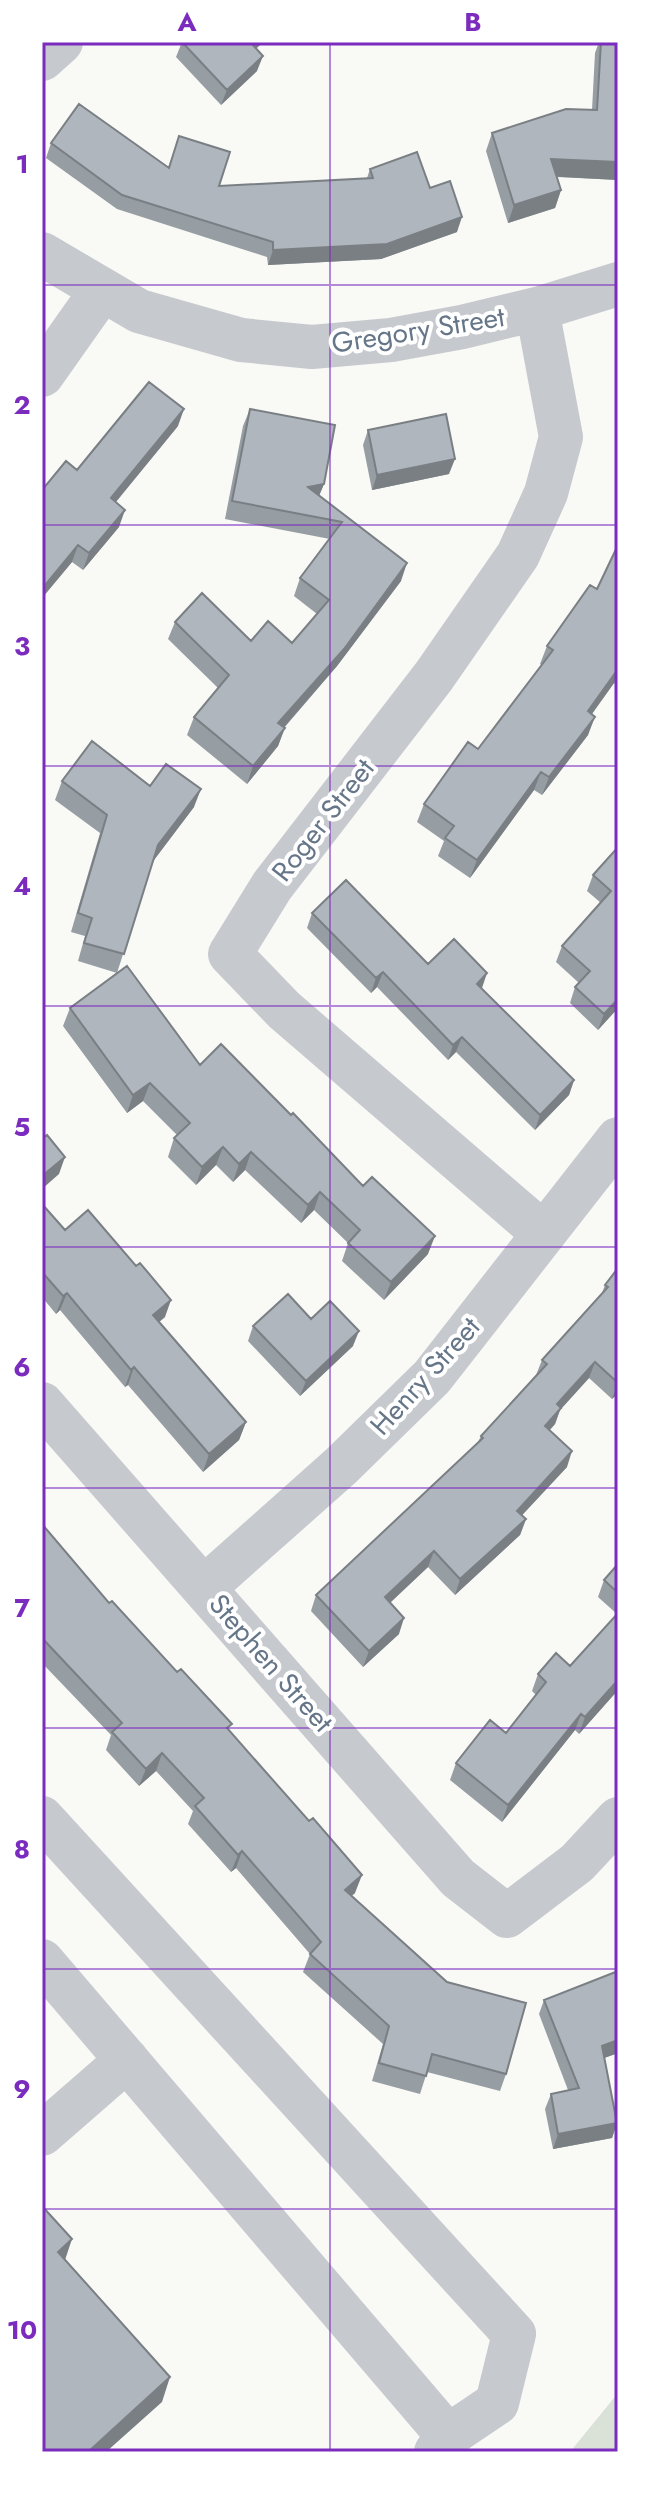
<svg xmlns="http://www.w3.org/2000/svg" width="660" height="2494" viewBox="0 0 660 2494" font-family="Jost,sans-serif">
  <style>
    .green { fill: #dae1d7 }
    .lines { fill: none; stroke-linecap: round; stroke-linejoin: round }
    .minor { stroke: #c6c9ce; stroke-width: 44 }
    .wall { fill: #969da3 }
    .shaded-wall { fill: #7a7f84 }
    .building { fill: #afb6bd; stroke: #7a7f84; stroke-width: 2 }
    .grid { fill: none; stroke: #7b2cbf; stroke-width: 2; stroke-opacity: 0.55 }
    .labels { text-anchor: middle; dominant-baseline: central; stroke-width: 8; stroke-linejoin: round; paint-order: stroke }
    .street-label { font-size: 28px; fill: #667689; stroke: #fff }
    .neatline { fill: none; stroke: #7b2cbf; stroke-width: 3 }
    .grid-label { font-size: 26px; text-anchor: middle; font-weight: bold; fill: #7b2cbf }
  </style>
  <rect width="100%" height="100%" fill="#f9f9f6"/>
  <!-- green -->
  <path class="green" d="M 618,2393 L 618,2452 L 570,2452 Z"/>
  <g class="lines">
    <!-- minor -->
    <path class="minor" d="M 42,59 L 61,42
      M 42,254 L 139,311 L 241,340 L 312,347 L 391,340 L 462,327 L 537,309 L 618,284
      M 537,309 L 561,437 L 546,493 L 518,555 L 434,676 L 272,886 L 230,954 L 284,1010 L 544,1234
      M 42,375 L 102,290
      M 42,1404 L 458,1878 L 507,1916 L 577,1863 L 618,1819
      M 205,1587 L 341,1466 L 432,1377 L 618,1139
      M 42,1818 L 514,2334 L 497,2403 L 448,2436
      M 42,1961 L 448,2436 L 436,2452
      M 42,2134 L 127,2060"/>
  </g>
  <!-- wall -->
  <path class="wall" d="M 182,42 L 263,42 L 256,49 L 257,71 L 221,105 L 176,57 Z
    M 599,42 L 618,42 L 618,180 L 557,177 L 561,190 L 555,208 L 508,223 L 486,151 L 492,133 L 592,110 L 595,53 Z
    M 179,136 L 219,186 L 367,178 L 370,169 L 430,188 L 457,232 L 381,259 L 268,265 L 267,257 L 117,209 L 46,158 L 51,143 L 168,168 Z
    M 250,409 L 324,484 L 319,495 L 401,581 L 337,666 L 284,728 L 278,746 L 247,784 L 187,735 L 194,717 L 218,688 L 168,639 L 175,622 L 251,641 L 292,643 L 317,614 L 294,596 L 300,578 L 330,539 L 225,519 L 243,426 Z
    M 178,426 L 116,502 L 119,527 L 83,570 L 72,562 L 42,598 L 42,490 L 77,470 Z
    M 368,430 L 449,474 L 372,490 L 363,445 Z
    M 618,545 L 618,686 L 614,683 L 592,714 L 588,735 L 542,795 L 534,790 L 470,878 L 438,856 L 444,841 L 417,822 L 424,804 L 478,749 L 542,665 L 540,664 L 547,646 L 597,589 Z
    M 62,781 L 150,786 L 194,807 L 153,861 L 117,973 L 78,961 L 85,936 L 71,932 L 100,833 L 55,800 Z
    M 618,847 L 618,1008 L 598,1030 L 570,1003 L 575,987 L 579,983 L 556,962 L 562,946 L 601,903 L 587,891 L 593,875 Z
    M 312,913 L 481,989 L 574,1080 L 569,1095 L 535,1130 L 456,1052 L 448,1060 L 377,987 L 371,993 L 307,928 Z
    M 70,1008 L 200,1065 L 428,1254 L 384,1300 L 342,1261 L 348,1243 L 314,1210 L 301,1223 L 245,1170 L 233,1182 L 216,1165 L 196,1185 L 168,1157 L 174,1138 L 177,1135 L 143,1101 L 127,1113 L 63,1026 Z
    M 42,1204 L 65,1230 L 165,1317 L 159,1322 L 246,1422 L 239,1440 L 203,1472 L 128,1385 L 125,1387 L 60,1310 L 56,1314 L 42,1297 Z
    M 618,1268 L 618,1393 L 612,1399 L 589,1378 L 560,1410 L 555,1424 L 550,1430 L 567,1467 L 522,1515 L 526,1519 L 520,1535 L 455,1595 L 428,1567 L 390,1603 L 399,1634 L 363,1667 L 311,1611 L 316,1595 L 478,1442 L 481,1436 L 536,1375 L 542,1360 L 602,1293 L 605,1285 Z
    M 311,1319 L 353,1346 L 300,1396 L 248,1341 L 253,1326 Z
    M 42,1524 L 109,1603 L 229,1731 L 355,1893 L 351,1896 L 506,2074 L 500,2091 L 427,2072 L 420,2094 L 372,2081 L 383,2044 L 303,1972 L 310,1954 L 236,1868 L 231,1872 L 188,1824 L 193,1811 L 156,1771 L 139,1786 L 106,1750 L 111,1735 L 42,1663 Z
    M 618,1564 L 618,1690 L 579,1734 L 575,1730 L 502,1822 L 450,1780 L 456,1763 L 506,1733 L 536,1695 L 532,1691 L 538,1674 L 570,1666 L 617,1614 L 598,1597 L 604,1580 Z
    M 618,1971 L 618,2053 L 604,2058 L 617,2123 L 612,2138 L 553,2149 L 545,2109 L 551,2094 L 568,2090 L 539,2014 L 544,2000 Z"/>
  <!-- shaded-wall -->
  <path class="shaded-wall" d="M 252,42 L 263,42 L 245,58 L 251,43 Z
    M 263,56 L 257,71 L 221,105 L 227,90 Z
    M 551,159 L 618,162 L 618,180 L 545,176 Z
    M 561,190 L 555,208 L 508,223 L 514,205 Z
    M 462,217 L 457,232 L 381,259 L 268,265 L 273,250 Z
    M 184,409 L 178,426 L 105,515 L 111,498 Z
    M 455,459 L 449,474 L 372,490 L 377,475 Z
    M 324,484 L 317,501 L 308,487 Z
    M 125,510 L 119,527 L 83,570 L 89,553 Z
    M 78,545 L 72,562 L 42,598 L 42,589 Z
    M 407,563 L 401,581 L 337,666 L 272,741 L 278,723 Z
    M 618,669 L 614,683 L 581,729 L 588,711 Z
    M 595,717 L 588,735 L 542,795 L 549,777 Z
    M 285,728 L 278,746 L 247,784 L 253,766 Z
    M 541,772 L 534,790 L 470,878 L 477,860 Z
    M 201,789 L 194,807 L 151,864 L 158,845 Z
    M 383,972 L 377,987 L 371,993 L 376,978 Z
    M 487,973 L 482,988 L 471,999 L 477,984 Z
    M 618,999 L 618,1008 L 598,1030 L 604,1014 Z
    M 462,1037 L 456,1052 L 448,1060 L 453,1045 Z
    M 574,1080 L 569,1095 L 535,1130 L 540,1115 Z
    M 150,1083 L 143,1101 L 127,1113 L 133,1095 Z
    M 223,1147 L 216,1165 L 196,1185 L 202,1167 Z
    M 251,1152 L 245,1170 L 233,1182 L 239,1164 Z
    M 65,1157 L 59,1174 L 42,1189 L 42,1176 Z
    M 320,1192 L 314,1210 L 301,1223 L 308,1205 Z
    M 435,1236 L 428,1254 L 384,1300 L 391,1282 Z
    M 67,1293 L 60,1310 L 56,1314 L 63,1296 Z
    M 171,1300 L 165,1317 L 147,1332 L 153,1315 Z
    M 359,1331 L 353,1346 L 300,1396 L 306,1381 Z
    M 595,1362 L 589,1378 L 560,1410 L 555,1424 L 539,1441 L 545,1426 L 557,1404 Z
    M 134,1367 L 128,1385 L 125,1387 L 131,1370 Z
    M 618,1383 L 618,1393 L 612,1399 Z
    M 246,1422 L 239,1440 L 203,1472 L 209,1454 Z
    M 572,1451 L 567,1467 L 512,1526 L 517,1511 Z
    M 526,1519 L 520,1535 L 455,1595 L 460,1579 Z
    M 434,1551 L 428,1567 L 379,1613 L 385,1597 Z
    M 404,1618 L 399,1634 L 363,1667 L 369,1651 Z
    M 618,1680 L 618,1690 L 579,1734 L 585,1717 Z
    M 581,1714 L 575,1730 L 502,1822 L 508,1805 Z
    M 162,1753 L 156,1771 L 139,1786 L 146,1769 Z
    M 242,1851 L 236,1868 L 231,1872 L 238,1855 Z
    M 362,1875 L 355,1893 L 338,1908 L 345,1890 Z
    M 618,2040 L 618,2053 L 596,2061 L 602,2046 Z
    M 617,2123 L 612,2138 L 553,2149 L 558,2134 Z
    M 72,2239 L 64,2263 L 58,2252 Z
    M 170,2377 L 162,2402 L 106,2452 L 88,2452 Z"/>
  <!-- building -->
  <path class="building" d="M 182,42 L 252,42 L 251,43 L 263,56 L 227,90 Z
    M 601,42 L 618,42 L 618,162 L 551,159 L 561,190 L 514,205 L 492,133 L 566,109 L 597,110 Z
    M 79,104 L 169,168 L 179,136 L 230,152 L 219,186 L 373,178 L 370,169 L 417,152 L 430,188 L 450,181 L 462,217 L 387,244 L 273,250 L 273,242 L 122,195 L 51,143 Z
    M 149,382 L 184,409 L 111,498 L 125,510 L 89,553 L 78,545 L 42,589 L 42,490 L 66,461 L 77,470 Z
    M 250,409 L 335,425 L 324,484 L 308,487 L 407,563 L 344,649 L 278,723 L 285,728 L 253,766 L 194,717 L 229,675 L 175,622 L 202,593 L 251,641 L 268,621 L 292,643 L 329,600 L 300,578 L 342,522 L 232,501 Z
    M 446,414 L 455,459 L 377,475 L 368,430 Z
    M 618,545 L 618,669 L 588,711 L 595,717 L 549,777 L 541,772 L 477,860 L 445,838 L 454,826 L 424,804 L 468,742 L 478,749 L 553,650 L 547,646 L 590,585 L 597,589 Z
    M 92,741 L 150,786 L 166,764 L 201,789 L 158,845 L 124,954 L 84,943 L 92,918 L 78,913 L 107,815 L 62,781 Z
    M 618,847 L 618,999 L 604,1014 L 575,987 L 590,971 L 562,946 L 611,891 L 593,875 Z
    M 346,880 L 428,964 L 454,939 L 487,973 L 477,984 L 574,1080 L 540,1115 L 462,1037 L 453,1045 L 383,972 L 376,978 L 312,913 Z
    M 127,966 L 200,1065 L 221,1044 L 291,1115 L 293,1113 L 363,1186 L 372,1177 L 435,1236 L 391,1282 L 348,1243 L 360,1230 L 320,1192 L 308,1205 L 251,1152 L 239,1164 L 223,1147 L 202,1167 L 174,1138 L 190,1123 L 150,1083 L 133,1095 L 70,1008 Z
    M 47,1135 L 65,1157 L 42,1176 L 42,1139 Z
    M 42,1204 L 65,1230 L 88,1210 L 136,1266 L 140,1263 L 171,1300 L 153,1315 L 246,1422 L 209,1454 L 134,1367 L 131,1370 L 67,1293 L 63,1296 L 42,1272 Z
    M 618,1268 L 618,1383 L 595,1362 L 557,1404 L 561,1408 L 545,1426 L 572,1451 L 517,1511 L 526,1519 L 460,1579 L 434,1551 L 385,1597 L 404,1618 L 369,1651 L 316,1595 L 483,1438 L 481,1436 L 547,1364 L 542,1360 L 608,1287 L 605,1285 Z
    M 288,1294 L 311,1319 L 330,1301 L 359,1331 L 306,1381 L 253,1326 Z
    M 42,1524 L 109,1603 L 112,1601 L 177,1672 L 181,1669 L 232,1724 L 227,1728 L 309,1821 L 313,1818 L 362,1875 L 345,1890 L 447,1982 L 526,2003 L 506,2074 L 432,2054 L 426,2076 L 379,2063 L 389,2026 L 310,1954 L 321,1942 L 242,1851 L 238,1855 L 195,1806 L 204,1798 L 162,1753 L 146,1769 L 112,1732 L 122,1723 L 42,1638 Z
    M 618,1564 L 618,1593 L 604,1580 Z
    M 618,1613 L 618,1680 L 585,1717 L 581,1714 L 508,1805 L 456,1763 L 490,1720 L 506,1733 L 546,1682 L 538,1674 L 556,1653 L 570,1666 Z
    M 618,1971 L 618,2040 L 602,2046 L 617,2123 L 558,2134 L 551,2094 L 579,2088 L 544,2000 Z
    M 42,2206 L 72,2239 L 58,2252 L 170,2377 L 88,2452 L 42,2452 Z"/>
  <!-- grid -->
  <path class="grid" d="M 330,42 L 330,2452M 42,285 L 618,285M 42,525 L 618,525M 42,766 L 618,766M 42,1006 L 618,1006M 42,1247 L 618,1247M 42,1488 L 618,1488M 42,1728 L 618,1728M 42,1969 L 618,1969M 42,2209 L 618,2209"/>
  <g class="labels">
    <!-- street labels -->
    <g class="street-label">
      <text transform="translate(418 330) rotate(-9)">Gregory Street</text>
      <text transform="translate(323 820) rotate(-52)">Roger Street</text>
      <text transform="translate(425 1376) rotate(-48)">Henry Street</text>
      <text transform="translate(271 1663) rotate(49)">Stephen Street</text>
    </g>
  </g>
  <!-- border -->
  <rect width="660" height="2494" fill="none" stroke="#ffffff" stroke-width="88"/>
  <rect x="44" y="44" width="572" height="2406" class="neatline"/>
  <g class="grid-label">
    <text x="187" y="31">A</text>
    <text x="473" y="31">B</text>
    <text x="22" y="173">1</text>
    <text x="22" y="414">2</text>
    <text x="22" y="655">3</text>
    <text x="22" y="895">4</text>
    <text x="22" y="1136">5</text>
    <text x="22" y="1376">6</text>
    <text x="22" y="1617">7</text>
    <text x="22" y="1858">8</text>
    <text x="22" y="2098">9</text>
    <text x="22" y="2339">10</text>
  </g>
</svg>
